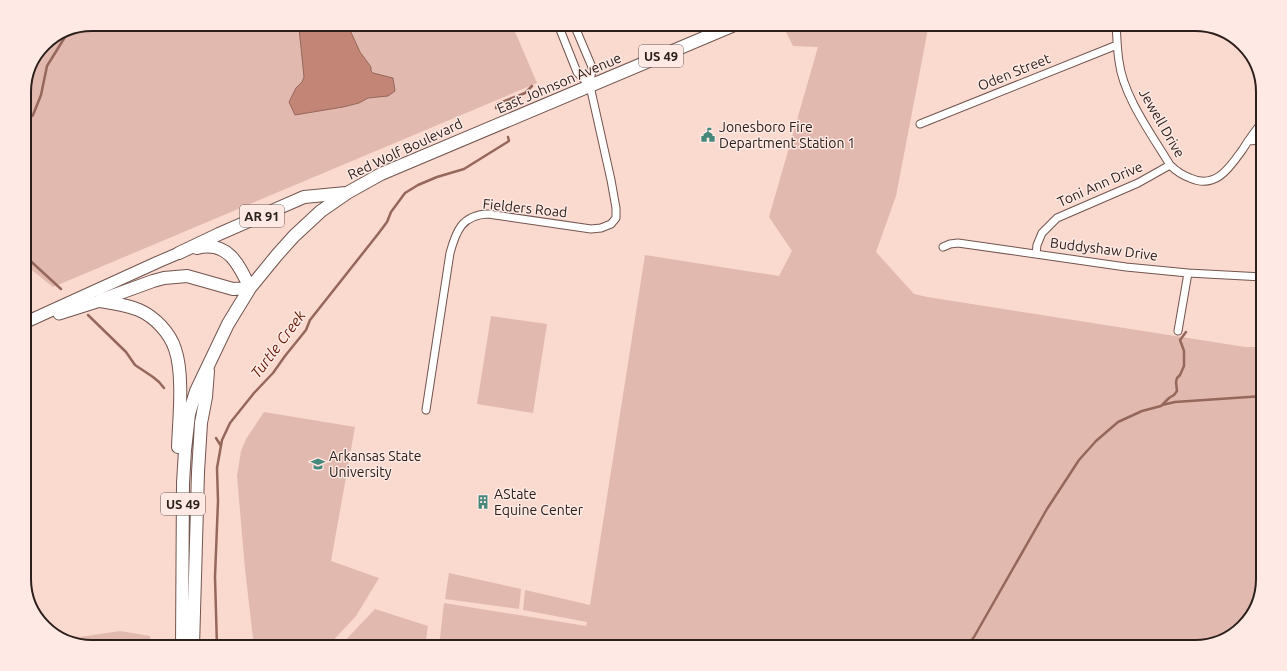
<svg xmlns="http://www.w3.org/2000/svg" width="1287" height="671" viewBox="0 0 1287 671" font-family="Ubuntu,sans-serif">
  <style>
    .green { fill: #e1b9ae }
    .water { fill: #c38575; stroke: #96675b }
    .lines { fill: none; stroke-linecap: round; stroke-linejoin: round }
    .stream { stroke: #96675b; stroke-width: 2.5 }
    .minor-casing { stroke: #71554e; stroke-width: 9 }
    .secondary-casing { stroke: #71554e; stroke-width: 13 }
    .trunk-casing { stroke: #71554e; stroke-width: 14 }
    .minor { stroke: #fff; stroke-width: 7 }
    .secondary { stroke: #fff; stroke-width: 11 }
    .trunk { stroke: #fff; stroke-width: 12 }
    .labels { text-anchor: middle; dominant-baseline: central; stroke-width: 3; stroke-linejoin: round; paint-order: stroke }
    .shield { fill: #fee9e4; stroke: #6b5c59; stroke-width: 1 }
    .shield-label { font-size: 13px; font-weight: bold; fill: #2c201d }
    .street-label { font-size: 14px; fill: #2c201d; stroke: #fee9e4 }
    .poi-label { font-size: 14px; fill: #2c201d; stroke: #fee9e4; text-anchor: start }
    .water-label { font-size: 15px; font-style: italic; fill: #671d07; stroke: #fee9e4 }
    .rim { fill: none; stroke: #2c201d; stroke-width: 2 }
  </style>
  <rect width="100%" height="100%" fill="#fad9cf"/>
  <!-- green -->
  <path class="green" d="M 927,25 L 928,29 L 896,196 L 876,252 L 914,294 L 927,297 L 1245,347 L 1263,347 L 1263,579 L 1256,609 L 1229,638 L 1195,647 L 439,647 L 444,603 L 586,626 L 587,622 L 523,610 L 525,590 L 590,605 L 645,255 L 779,276 L 792,251 L 769,217 L 818,47 L 793,46 L 783,26 Z
    M 513,27 L 537,83 L 53,287 L 24,264 L 24,88 L 44,44 L 66,29 Z
    M 491,316 L 547,324 L 533,413 L 477,404 Z
    M 264,412 L 355,427 L 331,561 L 379,578 L 356,616 L 327,647 L 254,647 L 245,569 L 237,476 L 241,451 L 246,439 Z
    M 449,573 L 521,589 L 519,609 L 445,599 Z
    M 375,609 L 428,626 L 425,647 L 339,647 Z
    M 120,631 L 150,636 L 152,647 C 127,647 75,652 56,635 L 59,634 L 80,637 Z"/>
  <!-- water -->
  <path class="water" d="M 299,28 L 349,28 L 360,52 L 371,67 L 371,71 L 373,73 L 393,78 L 395,91 L 388,96 L 368,98 L 359,103 L 343,107 L 295,115 L 289,102 L 296,88 L 302,82 L 304,77 Z"/>
  <g class="lines">
    <!-- stream -->
    <path class="stream" d="M 496,108 L 497,104 L 525,93 L 532,86
      M 24,123 L 33,115 L 41,95 L 47,66 L 70,29
      M 24,255 L 61,289
      M 88,315 L 126,352 L 135,365 L 153,377 L 159,382 L 164,388
      M 1162,405 L 1175,402 L 1263,396
      M 216,438 L 221,446
      M 217,647 L 215,577 L 218,501 L 217,468 L 222,440 L 230,423 L 254,393 L 273,373 L 285,356 L 306,330 L 310,320 L 378,234 L 387,222 L 391,212 L 405,193 L 418,185 L 437,177 L 464,169 L 509,141 L 508,137
      M 966,647 L 974,637 L 1047,509 L 1079,460 L 1096,441 L 1118,422 L 1142,411 L 1161,406 L 1169,398 L 1174,395 L 1177,391 L 1176,382 L 1177,378 L 1180,375 L 1184,366 L 1184,351 L 1180,340 L 1186,332"/>
    <defs>
      <path id="minor" d="M 1116,24 C 1117,37 1117,49 1119,61 C 1123,96 1152,135 1170,165 C 1176,171 1182,175 1190,178 C 1216,190 1230,167 1243,149 C 1249,139 1256,130 1263,121
        M 559,27 L 577,72 L 590,86
        M 920,124 L 1117,45
        M 1248,141 L 1263,140
        M 943,247 L 950,244 L 958,243 L 1126,267 L 1188,273 L 1263,277
        M 1036,254 L 1037,245 L 1042,233 L 1057,218 L 1138,183 L 1170,165
        M 1178,331 L 1188,273
        M 426,410 L 450,253 C 456,231 462,215 488,214 L 591,229 L 601,228 L 611,224 L 616,218 L 616,208 L 611,180 L 590,86 L 592,67 L 575,27"/>
      <path id="secondary" d="M 59,314 L 100,301
        M 24,323 L 158,262 L 179,253"/>
      <path id="trunk" d="M 197,248 C 228,240 239,265 250,288
        M 179,253 L 219,234 L 304,197 L 346,193
        M 101,300 L 153,281 L 164,278 L 187,276 L 233,289 L 250,288
        M 100,301 C 113,303 127,305 139,310 C 155,317 170,333 175,349 C 184,374 179,420 178,447
        M 182,647 L 183,483 L 185,450 L 189,414 L 196,391 L 228,324 L 250,288 L 277,255 L 294,236 L 321,211 L 347,193 L 381,174 L 732,26
        M 193,647 L 198,472 L 201,423 L 206,397 L 208,371"/>
    </defs>
    <!-- minor casing -->
    <use href="#minor" class="minor-casing"/>
    <!-- secondary casing -->
    <use href="#secondary" class="secondary-casing"/>
    <!-- trunk casing -->
    <use href="#trunk" class="trunk-casing"/>
    <!-- minor -->
    <use href="#minor" class="minor"/>
    <!-- secondary -->
    <use href="#secondary" class="secondary"/>
    <!-- trunk -->
    <use href="#trunk" class="trunk"/>
  </g>
  <!-- icons -->
  <defs>
    <symbol id="civic-bare" viewBox="-9 -9 18 18"><path d="M-.6-6.5H3V-4.5H.6V-3L4-1V1h2V6H-6V1h2V-1L-.6-3ZM-1.2 2.5V6h2.4V2.5Z" fill="#46897c" stroke="#fee9e4" stroke-width="2.5" paint-order="stroke"/></symbol>
    <symbol id="university-bare" viewBox="-9 -9 18 18"><path d="M0-5L7-2L0 1L-7-2ZM-4 1L0 2.5L4 1V4Q0 6-4 4Z" fill="#46897c" stroke="#fee9e4" stroke-width="2.5" paint-order="stroke"/></symbol>
    <symbol id="building-bare" viewBox="-9 -9 18 18"><path d="M-4-6H4V6H1V3H-1V6H-4ZM-2.5-4.3h1.7v1.8h-1.7ZM.8-4.3h1.7v1.8H.8ZM-2.5-1h1.7V.8h-1.7ZM.8-1h1.7V.8H.8Z" fill="#46897c" stroke="#fee9e4" stroke-width="2.5" paint-order="stroke"/></symbol>
  </defs>
  <g fill-rule="evenodd">
    <use href="#civic-bare" x="698" y="125" width="20" height="20"/>
    <use href="#university-bare" x="308" y="454" width="20" height="20"/>
    <use href="#building-bare" x="473" y="492" width="20" height="20"/>
  </g>
  <g class="labels">
    <!-- shield labels -->
    <g class="shield">
      <rect x="639" y="45" width="44" height="22" rx="3"/>
      <rect x="240" y="205" width="44" height="22" rx="3"/>
      <rect x="161" y="493" width="44" height="22" rx="3"/>
    </g>
    <g class="shield-label">
      <text x="661" y="56">US 49</text>
      <text x="262" y="216">AR 91</text>
      <text x="183" y="504">US 49</text>
    </g>
    <!-- street labels -->
    <g class="street-label">
      <text transform="translate(1014 72) rotate(-22)">Oden Street</text>
      <text transform="translate(559 83) rotate(-23)">East Johnson Avenue</text>
      <text transform="translate(1162 123) rotate(60)">Jewell Drive</text>
      <text transform="translate(405 149) rotate(-25)">Red Wolf Boulevard</text>
      <text transform="translate(1100 184) rotate(-24)">Toni Ann Drive</text>
      <text transform="translate(525 208) rotate(6)">Fielders Road</text>
      <text transform="translate(1104 249) rotate(7)">Buddyshaw Drive</text>
    </g>
    <!-- poi labels -->
    <g class="poi-label">
      <text x="719" y="127">Jonesboro Fire<tspan x="719" dy="16">Department Station 1</tspan></text>
      <text x="329" y="456">Arkansas State<tspan x="329" dy="16">University</tspan></text>
      <text x="494" y="494">AState<tspan x="494" dy="16">Equine Center</tspan></text>
    </g>
    <!-- water labels -->
    <g class="water-label">
      <text transform="translate(278 344) rotate(-53)">Turtle Creek</text>
    </g>
  </g>
  <!-- crop -->
  <path d="M0 0H1287V671H0ZM92 31H1195A61 61 0 0 1 1256 92V579A61 61 0 0 1 1195 640H92A61 61 0 0 1 31 579V92A61 61 0 0 1 92 31Z" fill="#fee9e4" fill-rule="evenodd"/>
  <path class="rim" d="M92 31H1195A61 61 0 0 1 1256 92V579A61 61 0 0 1 1195 640H92A61 61 0 0 1 31 579V92A61 61 0 0 1 92 31Z"/>
</svg>
